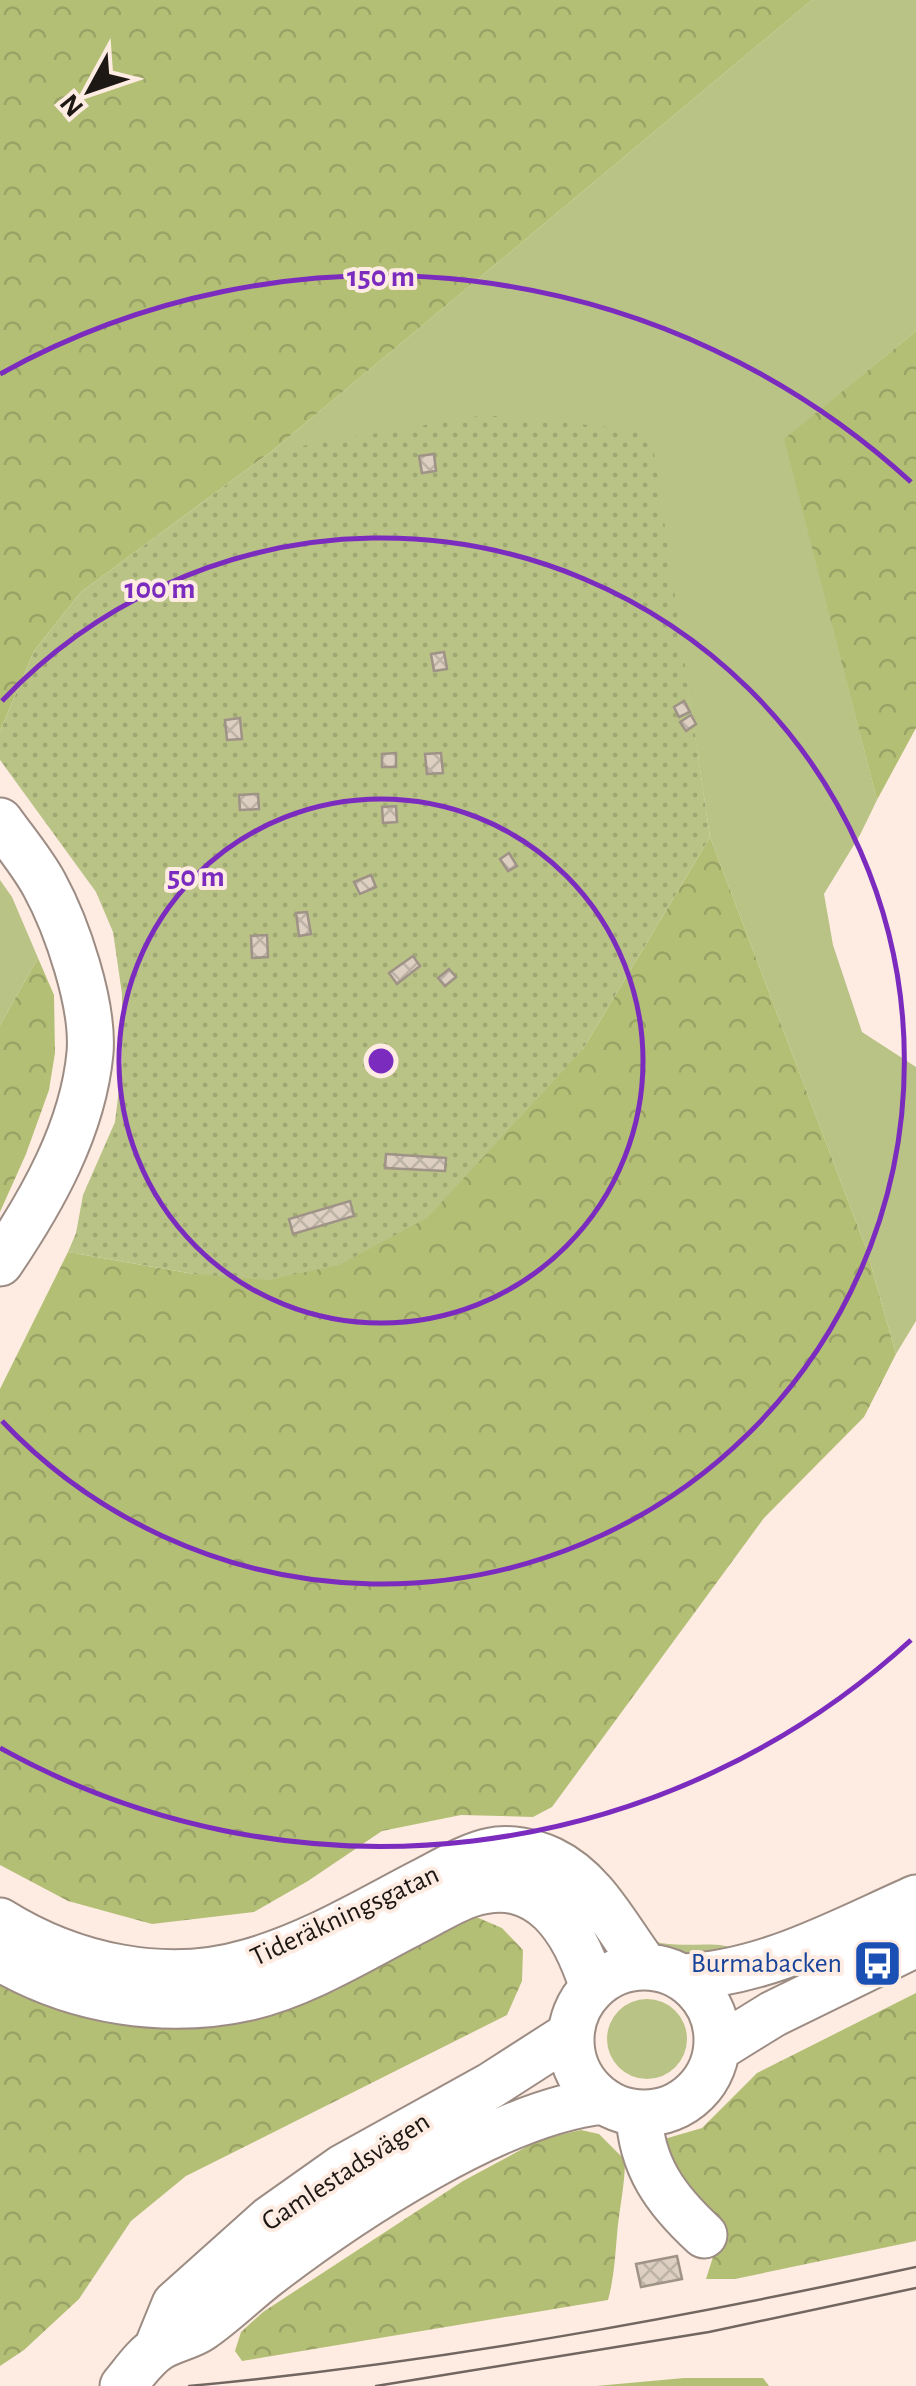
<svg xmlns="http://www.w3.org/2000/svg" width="916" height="2386" viewBox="0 0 916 2386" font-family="'Alegreya Sans',sans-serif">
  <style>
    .green { fill: #b9c386 }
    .forest { fill: url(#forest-crowns) }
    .garden { fill: url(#garden-dots) }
    .building { fill: url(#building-cross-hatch); stroke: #9f9286; stroke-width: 2.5 }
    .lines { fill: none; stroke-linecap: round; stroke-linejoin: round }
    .minor-casing { stroke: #9c8c83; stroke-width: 49 }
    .minor { stroke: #fff; stroke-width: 45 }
    .tram { stroke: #716660; stroke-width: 2.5 }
    .ring { fill: none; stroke: #7b2cbf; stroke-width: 5 }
    .labels { text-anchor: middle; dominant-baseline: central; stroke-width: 8; stroke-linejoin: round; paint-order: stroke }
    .street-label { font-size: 28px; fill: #1e1814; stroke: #feece2 }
    .transit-label { font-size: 28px; fill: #164399; stroke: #feece2; text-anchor: end }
    .centre { fill: #7b2cbf; stroke: #feece2; stroke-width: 5 }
    .ring-label { font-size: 30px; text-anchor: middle; font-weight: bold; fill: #7b2cbf; stroke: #feece2; stroke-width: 8; stroke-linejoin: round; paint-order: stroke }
  </style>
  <defs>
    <pattern id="forest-crowns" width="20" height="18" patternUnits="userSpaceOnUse" patternTransform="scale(2.5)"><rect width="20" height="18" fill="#b4bf76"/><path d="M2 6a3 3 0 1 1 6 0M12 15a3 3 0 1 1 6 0" fill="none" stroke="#9aa365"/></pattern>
    <pattern id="garden-dots" width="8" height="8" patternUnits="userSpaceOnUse" patternTransform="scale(2.5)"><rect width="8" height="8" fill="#b9c386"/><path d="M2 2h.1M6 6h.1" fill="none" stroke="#9fa773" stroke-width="1.8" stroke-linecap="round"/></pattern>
    <pattern id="building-cross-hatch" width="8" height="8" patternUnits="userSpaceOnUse" patternTransform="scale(2.5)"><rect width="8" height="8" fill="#ddd0c2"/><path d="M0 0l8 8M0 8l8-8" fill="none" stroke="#bdb2a6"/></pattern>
  </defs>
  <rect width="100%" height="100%" fill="#feece2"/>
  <!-- green -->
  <path class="green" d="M 812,0 L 916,0 L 916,331 L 785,439 L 877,800 L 860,835 L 824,894 L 833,945 L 862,1032 L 916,1067 L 916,1321 L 896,1354 L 866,1248 L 710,837 L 650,432 L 272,451 Z
    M 0,880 L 12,897 L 38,958 L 0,1025 Z
    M 654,1941 C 679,1950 723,1938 737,1951 L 684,1959 L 653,1945 Z
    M607 2039a40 40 0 1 1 80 0a40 40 0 1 1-80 0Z"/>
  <!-- forest -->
  <path class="forest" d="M 0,0 L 812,0 L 272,451 L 81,592 L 34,651 L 0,731 Z
    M 916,331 L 916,728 L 877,800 L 784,439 Z
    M 710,837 L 866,1248 L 896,1354 L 864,1417 L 764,1518 L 552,1807 L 533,1817 L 461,1815 L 382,1831 L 308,1881 L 254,1912 L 152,1924 L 68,1901 L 0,1865 L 0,1389 L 68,1252 L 194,1274 L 583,1049 Z
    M 38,958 L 54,995 L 55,1053 L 49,1090 L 26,1154 L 0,1212 L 0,1025 Z
    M 474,1916 L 502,1928 L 523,1950 L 522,1981 L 507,2015 L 186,2176 L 131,2221 L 79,2299 L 24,2350 L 0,2366 L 0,1984 L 77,2015 L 200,2024 L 335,1991 Z
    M 916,1993 L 916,2241 L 735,2279 L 706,2279 L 724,2222 L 681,2194 L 654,2142 L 702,2128 L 757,2073 Z
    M 581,2130 L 599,2134 L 625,2160 C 625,2186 619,2209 617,2235 C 615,2258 614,2278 608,2300 L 242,2361 L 235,2351 L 241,2332 L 263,2312 L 463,2181 L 541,2139 Z
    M 684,2378 L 763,2378 L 769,2386 L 596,2386 Z"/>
  <!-- garden -->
  <path class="garden" d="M 484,415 L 651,431 L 710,837 L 583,1049 L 427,1218 L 339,1265 L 268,1280 L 194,1274 L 68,1252 L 76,1233 L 83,1195 L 115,1122 L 122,1063 L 122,994 L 113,932 L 96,892 L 0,760 L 0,731 L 34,651 L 81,592 L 272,451 Z"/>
  <!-- building -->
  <path class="building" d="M 434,454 L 436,471 L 422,473 L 419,456 Z
    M 444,652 L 447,669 L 434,671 L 431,654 Z
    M 684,701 L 690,712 L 679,717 L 674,707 Z
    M 691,715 L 696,724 L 686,731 L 680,722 Z
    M 240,718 L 242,739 L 227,740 L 225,720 Z
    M 396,753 L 396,767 L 382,767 L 382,754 Z
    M 441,753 L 443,773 L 427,774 L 425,754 Z
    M 258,794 L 259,809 L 240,810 L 239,795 Z
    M 396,806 L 397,822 L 383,823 L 382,807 Z
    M 509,853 L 517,866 L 508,871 L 500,859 Z
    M 371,875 L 376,887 L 360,894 L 354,882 Z
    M 307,912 L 311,934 L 299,936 L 296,913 Z
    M 267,935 L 268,957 L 252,958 L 251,936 Z
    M 413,956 L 420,966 L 397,984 L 389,973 Z
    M 449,969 L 456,977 L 445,986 L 438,978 Z
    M 386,1154 L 446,1158 L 445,1171 L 385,1168 Z
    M 350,1201 L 354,1216 L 293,1234 L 289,1219 Z
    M 677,2256 L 682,2279 L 641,2287 L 636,2264 Z"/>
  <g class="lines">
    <defs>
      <path id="minor" d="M 0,821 C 15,842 32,862 44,884 C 67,926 94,1005 90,1053 C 83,1129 42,1201 0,1263
        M 0,1921 C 72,1966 165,1987 249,1962 C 310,1945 366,1911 422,1882 C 444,1871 467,1856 491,1851 C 509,1847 534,1852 551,1860 C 595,1881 617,1929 646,1967
        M 0,1958 C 75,2002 166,2016 250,1997 C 306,1984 365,1947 416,1921 C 434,1912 452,1900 471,1894 C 541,1872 575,1931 593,1988
        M571 2040a73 73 0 1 1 146 0a73 73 0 1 1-146 0Z
        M 681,1977 C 765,1974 841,1931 916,1898
        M 718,2048 L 773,2014 L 916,1944
        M 639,2113 C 641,2166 666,2200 704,2235
        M 157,2348 L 175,2304 L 270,2219 L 342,2168 L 490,2086 L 571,2034
        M 123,2386 C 134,2373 145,2356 160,2347 C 173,2339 189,2337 202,2328 C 224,2313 245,2292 267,2275 C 349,2212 500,2111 604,2101"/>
    </defs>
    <!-- minor casing -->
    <use href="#minor" class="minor-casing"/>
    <!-- minor -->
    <use href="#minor" class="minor"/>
    <!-- tram -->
    <path class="tram" d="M 189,2386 C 434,2363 676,2319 916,2267
      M 376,2386 L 709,2332 L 916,2288"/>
  </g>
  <!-- distance rings -->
  <g class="ring">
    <circle cx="381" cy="1061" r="262"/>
    <path d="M2 701A523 523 0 1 1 2 1421"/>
    <path d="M911 1640A785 785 0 0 1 0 1748M0 374A785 785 0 0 1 911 482"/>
  </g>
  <!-- icons -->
  <defs>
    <symbol id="bus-square" viewBox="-11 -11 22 22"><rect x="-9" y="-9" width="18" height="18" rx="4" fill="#1a4fb4" stroke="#feece2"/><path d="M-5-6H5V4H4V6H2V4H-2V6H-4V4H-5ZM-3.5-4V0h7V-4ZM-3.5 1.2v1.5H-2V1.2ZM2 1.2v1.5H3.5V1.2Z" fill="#fff"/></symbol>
  </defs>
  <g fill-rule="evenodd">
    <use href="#bus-square" x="850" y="1936" width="55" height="55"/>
  </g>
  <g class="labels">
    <!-- street labels -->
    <g class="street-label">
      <text transform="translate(345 1916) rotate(-25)">Tideräkningsgatan</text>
      <text transform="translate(346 2172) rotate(-33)">Gamlestadsvägen</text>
    </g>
    <!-- transit labels -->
    <g class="transit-label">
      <text x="842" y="1964">Burmabacken</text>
    </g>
  </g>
  <circle cx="381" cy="1061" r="15" class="centre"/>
  <g class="ring-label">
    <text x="381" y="286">150 m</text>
    <text x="160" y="598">100 m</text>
    <text x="196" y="886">50 m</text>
  </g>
  <!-- north arrow -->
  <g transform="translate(90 90) rotate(230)" stroke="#feece2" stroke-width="8" paint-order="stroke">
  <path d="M0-8L18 38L0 25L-18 38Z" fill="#1e1814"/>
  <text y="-15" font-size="28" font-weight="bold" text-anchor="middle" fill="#1e1814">N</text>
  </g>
</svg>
